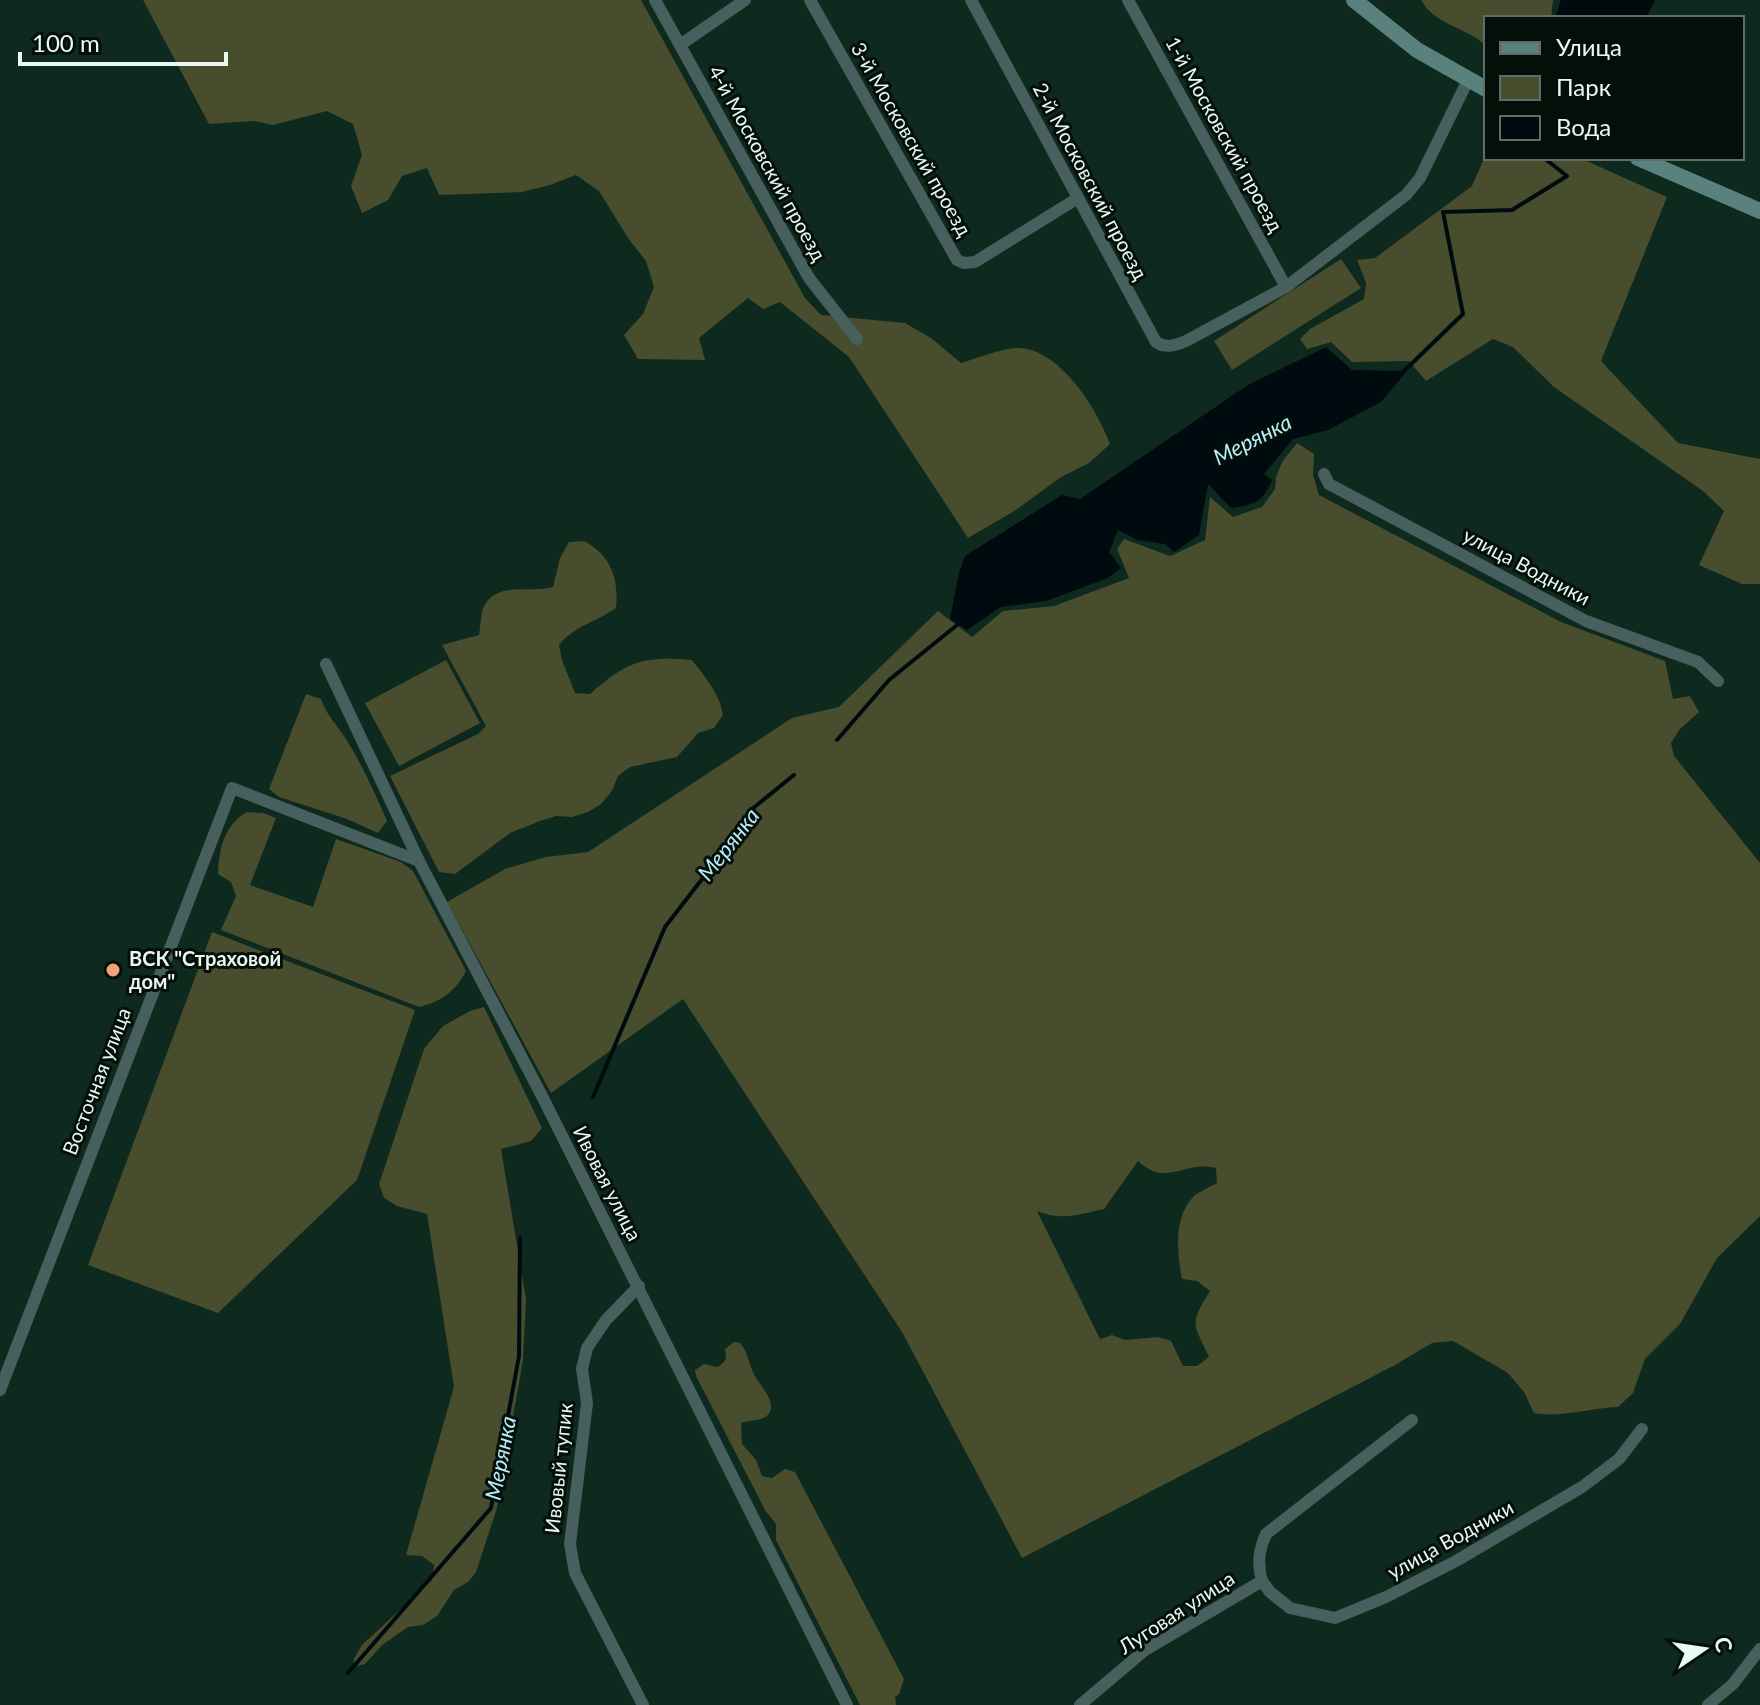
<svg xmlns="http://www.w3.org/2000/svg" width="1760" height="1705" viewBox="0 0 1760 1705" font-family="Lato,sans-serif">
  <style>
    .green { fill: #484d2d; fill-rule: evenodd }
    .water { fill: #000b0f }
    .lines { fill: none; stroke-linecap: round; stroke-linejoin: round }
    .stream { stroke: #000b0f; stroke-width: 4 }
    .minor { stroke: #475f5d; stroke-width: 12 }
    .secondary { stroke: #59817d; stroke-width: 16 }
    .poi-dot { fill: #f1a17b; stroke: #050f0a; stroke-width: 3 }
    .labels { text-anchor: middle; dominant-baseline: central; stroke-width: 6; stroke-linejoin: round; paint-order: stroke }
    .street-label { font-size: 20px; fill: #e9f9f1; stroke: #050f0a }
    .poi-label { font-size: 20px; font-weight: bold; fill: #e9f9f1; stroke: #050f0a; text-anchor: start }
    .water-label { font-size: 22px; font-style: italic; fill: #b8effa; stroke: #050f0a }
  </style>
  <rect width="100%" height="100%" fill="#0e291e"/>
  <!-- green -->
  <path class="green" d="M 143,0 L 641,0 L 805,298 L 821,315 L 905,323 L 931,338 L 961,363 C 978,358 997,350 1015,348 C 1058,345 1098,410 1110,444 L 1089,463 L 1061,477 L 1016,510 L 968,538 L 849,357 L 780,302 L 763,309 L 748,298 L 699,338 L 705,360 L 638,359 L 624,335 L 643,314 L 654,287 L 646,261 L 628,238 L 599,191 L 576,175 L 550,185 L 522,192 L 439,195 L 427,168 L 402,176 L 388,200 L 362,213 L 351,186 L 362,155 L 353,124 L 327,111 L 273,125 L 254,121 L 209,124 Z
    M 1421,0 L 1553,0 L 1551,18 L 1486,18 L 1486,46 C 1468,27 1435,26 1421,0 Z
    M 1486,154 L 1486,158 L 1580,158 L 1667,197 L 1601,361 L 1678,443 L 1760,459 L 1760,584 L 1742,584 L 1699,565 L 1724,511 L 1703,491 L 1554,387 L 1513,347 L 1493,339 L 1426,381 L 1409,361 L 1352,362 L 1331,342 L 1307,349 L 1300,339 L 1310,329 L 1364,299 L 1366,283 L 1357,260 L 1375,258 L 1472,186 Z
    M 1341,259 L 1361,288 L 1232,370 L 1214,341 Z
    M 1297,443 L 1314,454 L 1313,475 L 1319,495 L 1561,622 L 1665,661 L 1673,699 L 1690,696 L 1699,712 L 1680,729 L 1671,743 L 1674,756 L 1760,863 L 1760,1216 L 1717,1258 L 1680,1324 L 1645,1359 L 1633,1393 L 1618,1407 C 1589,1408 1563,1418 1534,1413 L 1524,1392 L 1508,1373 L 1453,1341 L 1432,1343 L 1395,1365 L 1022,1558 L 902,1332 L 683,999 L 551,1093 L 447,902 L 505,869 L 546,857 L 588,852 L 792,718 L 839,707 L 938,611 L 972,637 L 1003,611 L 1054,606 L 1129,578 L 1117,549 L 1124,539 L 1170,556 L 1205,540 L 1210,497 L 1233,517 L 1262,507 L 1275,489 L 1276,477 L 1282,462 ZM 1138,1161 C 1167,1188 1183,1160 1216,1168 L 1217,1183 C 1210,1187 1200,1191 1194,1196 C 1173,1217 1177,1253 1182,1279 L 1197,1281 L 1210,1291 C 1189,1325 1193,1322 1209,1357 L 1197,1366 L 1183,1366 L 1171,1341 L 1158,1337 L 1125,1340 L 1112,1335 L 1100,1339 L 1037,1211 C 1063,1221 1076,1215 1104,1209 Z
    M 584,541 C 611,555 619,579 616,608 C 596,622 574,626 559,645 L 562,660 L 575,693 L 590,694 C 628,661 642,656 692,660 C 705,677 720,694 723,715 L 714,728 L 698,733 L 677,757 L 630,767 L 618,776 L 612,791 L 601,804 L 588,812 L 572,817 L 556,816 L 540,821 L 510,833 L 455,874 L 439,872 L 390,776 L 478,734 L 486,726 L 442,645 L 479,635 C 481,626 480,611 486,603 C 500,582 532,593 553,587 L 560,558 L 569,542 Z
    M 446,660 L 480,723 L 399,766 L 365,703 Z
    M 306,694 L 321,699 C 326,714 335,723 344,736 C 361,762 375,793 387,821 L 378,833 L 347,819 L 279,797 L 269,789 Z
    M 247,812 L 263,813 L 276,818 L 250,885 L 313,907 L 336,839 L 401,862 L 413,871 L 466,971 C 456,991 441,1002 419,1007 L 221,930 L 236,896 L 231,882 L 218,874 C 219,849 224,825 247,812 Z
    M 212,932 L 415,1010 L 357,1180 L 218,1313 L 88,1265 Z
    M 484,1007 L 542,1128 L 531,1141 L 501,1149 L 526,1299 L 523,1360 L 497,1508 L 476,1572 L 468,1582 L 454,1590 L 437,1616 L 423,1625 L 408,1627 L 382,1645 L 365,1664 L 354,1667 L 354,1659 L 362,1645 L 432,1580 L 434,1565 L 422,1556 L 406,1555 L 454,1387 L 427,1214 L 397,1206 L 384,1198 L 379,1184 L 424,1049 L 443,1026 L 470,1011 Z
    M 734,1342 L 740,1343 C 748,1352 748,1361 753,1372 C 757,1383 776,1399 770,1412 C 765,1422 750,1419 741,1423 L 742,1444 L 756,1460 L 762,1476 L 772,1478 L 785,1469 L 795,1472 L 904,1679 L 899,1694 L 895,1697 L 896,1705 L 860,1705 L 776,1540 L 776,1524 L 765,1510 L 696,1376 L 695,1370 L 704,1364 C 716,1366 717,1371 726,1359 L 725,1349 Z"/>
  <!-- water -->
  <path class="water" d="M 1561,0 L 1655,0 L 1646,18 L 1555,18 Z
    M 1326,347 L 1352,370 L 1407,371 L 1381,402 L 1328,430 L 1293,439 L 1264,474 L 1272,480 C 1263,502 1254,505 1231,508 L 1208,484 L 1199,535 L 1174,552 L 1165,544 L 1137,540 L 1118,530 L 1109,552 L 1121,568 L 1108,578 L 1046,601 L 1001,607 L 967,630 L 950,619 L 959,573 L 965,556 L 1062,495 L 1080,499 L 1248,385 Z"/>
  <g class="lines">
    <!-- stream -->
    <path class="stream" d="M 1403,372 L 1463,314 L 1443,212 L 1512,210 L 1567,176 L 1544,158
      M 837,740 L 889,680 L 962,621
      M 593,1097 L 665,927 L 716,861 L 752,809 L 794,775
      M 348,1673 L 491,1508 L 519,1356 L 520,1238"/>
    <!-- minor -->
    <path class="minor" d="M 655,0 L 809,278 L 857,339
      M 810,0 L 957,260 L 964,263 L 975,262 L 1078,198
      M 971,0 L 1156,342 C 1166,349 1176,345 1186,341 L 1286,287 L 1406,195 L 1420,178 L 1468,80
      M 1128,0 L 1286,287
      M 680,45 L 745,0
      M 1324,474 L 1329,484 L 1586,621 L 1698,662 L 1718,681
      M 326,664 L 419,861 L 543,1098 L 847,1705
      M 639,1286 L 606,1320 L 587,1348 L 582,1369 L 587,1403 L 570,1544 L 575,1573 L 643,1705
      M 0,1390 L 232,788 L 419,861
      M 1262,1581 L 1270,1592 L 1290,1608 L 1335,1618 L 1386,1597 L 1456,1561 L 1582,1487 L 1619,1459 L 1642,1429
      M 1080,1705 L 1145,1650 L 1262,1581 C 1257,1563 1259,1550 1266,1534 L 1412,1420
      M 1708,1705 L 1733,1684 L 1760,1649"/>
    <!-- secondary -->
    <path class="secondary" d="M 1354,0 L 1417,50 L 1486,89
      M 1638,158 L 1760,211"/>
  </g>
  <!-- markers -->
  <circle class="poi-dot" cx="113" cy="970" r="8"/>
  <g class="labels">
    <!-- street labels -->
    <g class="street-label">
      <text transform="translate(1225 134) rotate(61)">1-й Московский проезд</text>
      <text transform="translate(912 139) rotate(60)">3-й Московский проезд</text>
      <text transform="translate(768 163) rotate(61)">4-й Московский проезд</text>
      <text transform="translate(1091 181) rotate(62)">2-й Московский проезд</text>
      <text transform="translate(1527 566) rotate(28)">улица Водники</text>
      <text transform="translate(96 1081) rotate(-69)">Восточная улица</text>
      <text transform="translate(608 1183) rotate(63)">Ивовая улица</text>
      <text transform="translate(558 1468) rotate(-84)">Ивовый тупик</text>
      <text transform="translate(1450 1539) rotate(-29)">улица Водники</text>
      <text transform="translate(1176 1612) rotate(-33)">Луговая улица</text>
    </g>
    <!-- poi labels -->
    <g class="poi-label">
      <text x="129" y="958">ВСК "Страховой<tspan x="129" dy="23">дом"</tspan></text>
    </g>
    <!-- water labels -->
    <g class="water-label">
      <text transform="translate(1252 439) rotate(-27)">Мерянка</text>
      <text transform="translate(728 844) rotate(-52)">Мерянка</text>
      <text transform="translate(500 1458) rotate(-79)">Мерянка</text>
    </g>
  </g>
  <!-- legend -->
  <rect x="1484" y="16" width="260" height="144" fill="#050f0a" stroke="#606d66" stroke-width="2"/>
  <rect x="1500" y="42" width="40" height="12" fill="#59817d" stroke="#606d66" stroke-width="2"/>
  <text x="1556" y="56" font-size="24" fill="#e9f9f1">Улица</text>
  <rect x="1500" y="76" width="40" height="24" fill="#484d2d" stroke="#606d66" stroke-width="2"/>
  <text x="1556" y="96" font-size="24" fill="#e9f9f1">Парк</text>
  <rect x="1500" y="116" width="40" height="24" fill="#000b0f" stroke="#606d66" stroke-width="2"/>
  <text x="1556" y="136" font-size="24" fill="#e9f9f1">Вода</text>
  <!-- north arrow -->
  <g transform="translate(1704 1649) rotate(77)" stroke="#050f0a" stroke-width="6" paint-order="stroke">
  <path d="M0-6L14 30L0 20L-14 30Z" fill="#e9f9f1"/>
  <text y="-12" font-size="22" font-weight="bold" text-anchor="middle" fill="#e9f9f1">С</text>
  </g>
  <!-- scale -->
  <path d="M20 52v12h206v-12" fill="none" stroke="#e9f9f1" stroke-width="4"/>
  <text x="32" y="52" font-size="24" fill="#e9f9f1" stroke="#050f0a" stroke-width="6" paint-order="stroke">100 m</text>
</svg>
